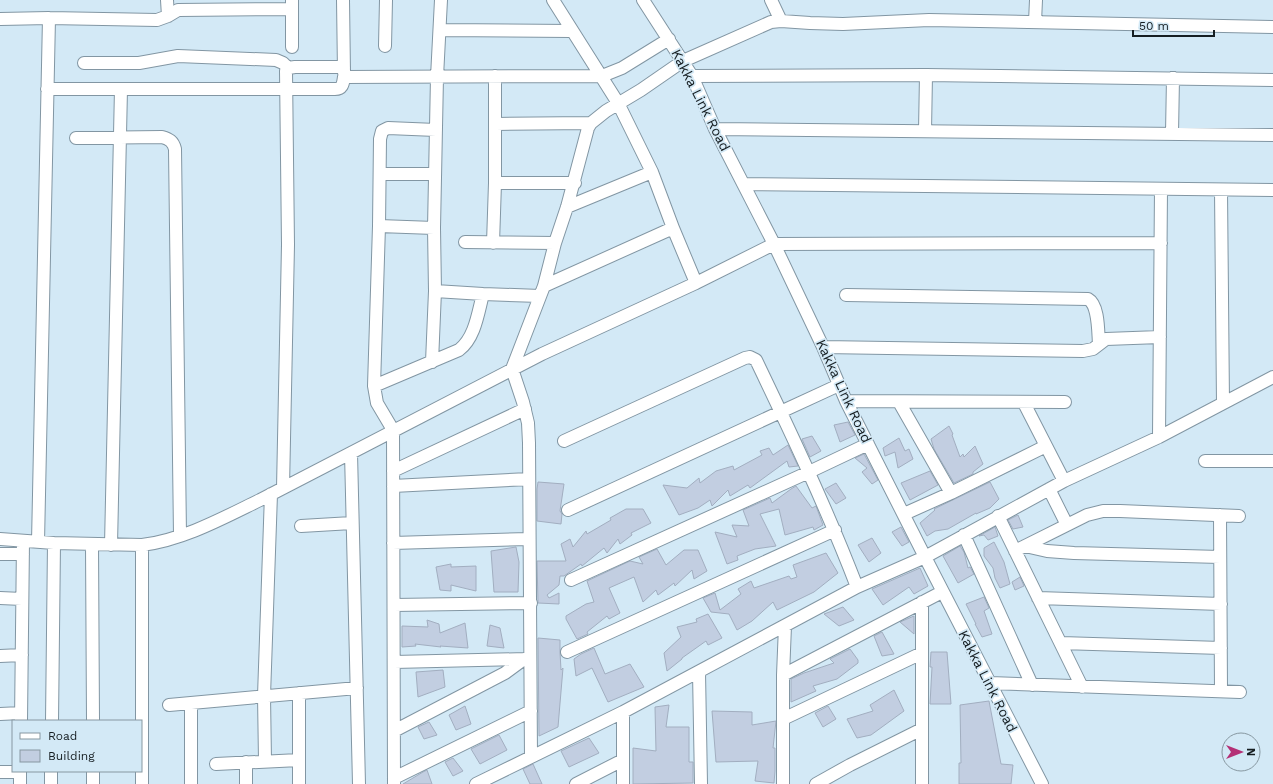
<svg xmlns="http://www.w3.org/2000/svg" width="1273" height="784" viewBox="0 0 1273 784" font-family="'Work Sans',sans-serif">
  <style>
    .building { fill: #c2cee1; stroke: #a2aec0 }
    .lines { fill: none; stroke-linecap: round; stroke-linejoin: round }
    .minor-casing { stroke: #8296a3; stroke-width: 14 }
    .minor { stroke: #fff; stroke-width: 12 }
    .labels { text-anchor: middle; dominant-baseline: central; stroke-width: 3.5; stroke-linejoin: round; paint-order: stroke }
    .street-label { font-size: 14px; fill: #161e22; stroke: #d3e9f6 }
  </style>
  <rect width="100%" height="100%" fill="#d3e9f6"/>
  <!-- building -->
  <path class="building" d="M 848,422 L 855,435 L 840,442 L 834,425 Z
    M 949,426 L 953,434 L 952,435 L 960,457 L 963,454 L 964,457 L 975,446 L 983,464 L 973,472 L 973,474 L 954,483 L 934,449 L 931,439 Z
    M 812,436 L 821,451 L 810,457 L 802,439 Z
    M 899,438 L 905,451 L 909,449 L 913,459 L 898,468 L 895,452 L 885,456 L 883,448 Z
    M 788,445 L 798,466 L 789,467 L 787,461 L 750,488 L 748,485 L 730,496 L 728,490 L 712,506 L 710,500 L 698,508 L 679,515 L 663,485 L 687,488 L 699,478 L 700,483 L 716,471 L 733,466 L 734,470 L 762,455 L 760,451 L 769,448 L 773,455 Z
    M 864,454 L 878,480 L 872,484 L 862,472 L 867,468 L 855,458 Z
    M 930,471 L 938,485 L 910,500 L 901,483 Z
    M 538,482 L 564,484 L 560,511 L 562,514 L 561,524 L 537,521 L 537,489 Z
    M 990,482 L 999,499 L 990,508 L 976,514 L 976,513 L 948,529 L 935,531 L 927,536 L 920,523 L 935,510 L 934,509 Z
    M 836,483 L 846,498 L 836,504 L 825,489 Z
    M 796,486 L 812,508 L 816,506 L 823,525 L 814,530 L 813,527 L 785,535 L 779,509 L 760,514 L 776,546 L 755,549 L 737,556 L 738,560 L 727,564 L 715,532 L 737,537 L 732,525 L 749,526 L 743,510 L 770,498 L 772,503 L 791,489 Z
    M 626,509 L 643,509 L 651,523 L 631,533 L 632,535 L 620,544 L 618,539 L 607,553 L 604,548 L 582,566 L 581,564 L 564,576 L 560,576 L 559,585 L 547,595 L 549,598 L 559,593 L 559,604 L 538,603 L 537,561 L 566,561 L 561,544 L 570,539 L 573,547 L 586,531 L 587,534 L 611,520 L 610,518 Z
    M 1018,515 L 1023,527 L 1013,529 L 1008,520 Z
    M 901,527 L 909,542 L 902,546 L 892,532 Z
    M 995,527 L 998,536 L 988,540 L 984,535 L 979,536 Z
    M 872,538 L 881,553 L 869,562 L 858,545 Z
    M 994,542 L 1004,562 L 1010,584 L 1000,588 L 995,578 L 993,568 L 984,556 L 984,548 Z
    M 960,546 L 964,552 L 968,568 L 970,567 L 974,574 L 958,583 L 943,556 Z
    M 516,547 L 519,562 L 518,592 L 494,592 L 491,551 Z
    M 657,549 L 666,565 L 684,550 L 698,550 L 707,571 L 694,579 L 692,570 L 675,586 L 674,583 L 658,595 L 656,590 L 643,602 L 634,577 L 609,588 L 620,613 L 609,619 L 607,616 L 587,632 L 588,634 L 577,639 L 566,619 L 566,616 L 586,604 L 594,602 L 587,581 L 630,561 L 643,564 L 639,557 Z
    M 826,553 L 838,573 L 814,592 L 777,610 L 773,602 L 752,621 L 737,630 L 729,614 L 711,612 L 703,598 L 715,593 L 720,610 L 741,594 L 738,589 L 751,581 L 754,588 L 789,576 L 791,579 L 797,577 L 793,565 Z
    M 451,564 L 451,567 L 476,566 L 476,591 L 451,585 L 451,591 L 440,590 L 436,567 Z
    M 920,568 L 928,586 L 914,594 L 909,587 L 883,605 L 872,589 Z
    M 1020,577 L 1024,586 L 1015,590 L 1012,582 Z
    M 984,597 L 989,608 L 984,611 L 992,634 L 982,637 L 975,624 L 976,624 L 966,604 Z
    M 843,607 L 854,620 L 839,626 L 824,614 Z
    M 708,614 L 722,638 L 708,645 L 706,641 L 682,658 L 682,659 L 667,671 L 664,653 L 681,637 L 677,627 L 697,622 L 696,619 Z
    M 914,616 L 914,634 L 900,622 Z
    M 427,620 L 439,624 L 440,633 L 465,623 L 468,648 L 440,646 L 441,647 L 415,644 L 416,646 L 402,647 L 402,626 L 428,627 Z
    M 490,625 L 500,628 L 504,648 L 487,646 Z
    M 882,632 L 894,654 L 882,656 L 874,636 Z
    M 538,638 L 560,640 L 560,652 L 561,670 L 563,668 L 558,727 L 539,736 Z
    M 594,648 L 605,674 L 630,664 L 644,687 L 608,702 L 592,668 L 576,676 L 574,659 L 581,654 Z
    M 850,649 L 858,660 L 858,663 L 837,679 L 813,686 L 816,691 L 791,702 L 791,679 L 804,673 L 834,663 L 830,659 Z
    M 931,652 L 947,652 L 951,704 L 930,704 L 932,667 L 930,667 Z
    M 443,670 L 445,687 L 418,697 L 416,672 Z
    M 894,690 L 904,711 L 871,735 L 857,738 L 847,719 L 873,711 L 870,705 Z
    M 989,701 L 1001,764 L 1013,765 L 1011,784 L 959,784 L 959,763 L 961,763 L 960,705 Z
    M 669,705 L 666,727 L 689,727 L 689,762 L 693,762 L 693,783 L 633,784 L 633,748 L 656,751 L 655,707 Z
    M 465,706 L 471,724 L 456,730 L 449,715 Z
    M 828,706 L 836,719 L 823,727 L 815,713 Z
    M 712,711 L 752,712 L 752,725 L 776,721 L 773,748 L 775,748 L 775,771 L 774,783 L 755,781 L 758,761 L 716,762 Z
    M 429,722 L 437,735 L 424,739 L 418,727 Z
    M 499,735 L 507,750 L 480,764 L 471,749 Z
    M 589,738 L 599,753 L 569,767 L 561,751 Z
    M 453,758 L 463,771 L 453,776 L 445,762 Z
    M 533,764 L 542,784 L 530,784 L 523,769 Z
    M 427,770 L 432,784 L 403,784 L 423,772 Z"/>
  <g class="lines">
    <defs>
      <path id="minor" d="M 167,0 L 168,16
        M 343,0 L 344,73
        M 553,0 L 618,103 L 652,172 L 673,228 L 696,283
        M 643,0 L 692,76 L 715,129 L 774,244 L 823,347 L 846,401 L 925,557 L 1042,784
        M 771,0 L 781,21
        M 0,19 L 49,18 L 157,20 L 168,16 L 178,10 L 292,9
        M 1035,22 L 1036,0
        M 440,30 L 571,31
        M 385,46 L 386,0
        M 292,47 L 292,0
        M 84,63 L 139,63 L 178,56 L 276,60 L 283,63 L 288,68
        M 692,76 L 926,75 L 1273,80
        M 47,89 L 335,89 C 343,89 343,83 344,77 L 602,76 L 622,68 L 669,39
        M 496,124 L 591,123
        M 715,129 L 1273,135
        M 925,131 L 926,75
        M 1172,133 L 1173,78
        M 76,138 L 162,137 C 169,139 173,141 175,149 L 180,535
        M 380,174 L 435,174
        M 495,183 L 575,183
        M 744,184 L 1273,190
        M 1221,190 L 1223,403
        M 567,207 L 652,172
        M 379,226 L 434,228 L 435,291 L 432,362
        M 434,228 L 437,77 L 441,0
        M 465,242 L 555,243
        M 493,243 L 495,183 L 495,76
        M 544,286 L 673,228
        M 435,291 L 483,294 L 540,296
        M 846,295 L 1088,299 C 1099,305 1098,332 1099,344
        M 823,347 L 1083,351 L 1093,349 L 1106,339 L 1160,337
        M 374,386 L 459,350 C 475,338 478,313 483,294
        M 846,401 L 1065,402
        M 899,402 L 951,493
        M 1024,403 L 1064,481
        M 1159,437 L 1161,189
        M 564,441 L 745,358 L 750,357 L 756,360 C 792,435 827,509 857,587
        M 351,453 L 359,784
        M 1205,461 L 1273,461
        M 393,471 L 525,409
        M 393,486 L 529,479
        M 283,488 L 288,245 L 286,71 L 288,68 L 295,67 L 344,67
        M 1049,489 L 1067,525
        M 568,510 L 839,385
        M 904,514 L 951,493 L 1046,446
        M 1220,515 L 1221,691
        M 998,516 L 1082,687
        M 301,526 L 352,523
        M 964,535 L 1032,685
        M 0,539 L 54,543 L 142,545 C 183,540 223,518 260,500 L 542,354 L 696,283 L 774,244 L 1161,243
        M 38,542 L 49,18
        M 393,543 L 529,539
        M 92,545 L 93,721
        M 111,545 L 121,89
        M 142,545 L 142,784
        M 1025,546 L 1047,551 L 1074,553 L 1220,557
        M 1015,551 L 1087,515 L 1103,511 L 1120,511 L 1239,516
        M 0,554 L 23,554
        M 571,580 L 809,472 L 868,444
        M 0,598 L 22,599
        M 1038,598 L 1221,604
        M 922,602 L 922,784
        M 394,605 L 531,603
        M 1061,643 L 1221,648
        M 567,652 L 835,530
        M 0,656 L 22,655
        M 394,662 L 526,659
        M 699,672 L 701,784
        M 783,675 L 942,592
        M 990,683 L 1240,692
        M 299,693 L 299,784
        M 191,703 L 191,784
        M 169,705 L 357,688
        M 623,712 L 623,784
        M 0,714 L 21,713
        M 783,719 L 922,653
        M 21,721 L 23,541
        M 52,721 L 54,543
        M 394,731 L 505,673 L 524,659
        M 531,757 L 529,443 L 528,423 L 523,402 L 512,369 L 544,286 L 555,243 L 567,207 L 588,128 L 591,123 L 606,111 L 641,90 L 683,61 L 771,22 L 781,21 L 810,23 L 843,24 L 929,20 L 1273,27
        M 265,761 L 264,696 L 271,494
        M 216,764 L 299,760
        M 93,771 L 93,784
        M 0,772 L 20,772
        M 394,778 L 531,711
        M 20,784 L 20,771
        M 51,784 L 51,771
        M 246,784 L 246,762
        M 394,784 L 393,430 L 377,403 L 374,386 L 379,226 L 380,139 L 382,131 L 388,128 L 436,130
        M 476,784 L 623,712 L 857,587 L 925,557 L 1064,481 L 1159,437 L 1273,377
        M 576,784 L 623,760
        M 783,784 L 783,675 L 785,626
        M 816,784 L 850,765 L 922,729"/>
    </defs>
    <!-- minor casing -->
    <use href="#minor" class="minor-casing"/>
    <!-- minor -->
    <use href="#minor" class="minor"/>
  </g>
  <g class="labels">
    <!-- street labels -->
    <g class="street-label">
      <text transform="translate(701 100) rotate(63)">Kakka Link Road</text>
      <text transform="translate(844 391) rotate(65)">Kakka Link Road</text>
      <text transform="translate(988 681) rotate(63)">Kakka Link Road</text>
    </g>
  </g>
  <!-- legend -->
  <rect x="12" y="720" width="130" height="52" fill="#d3e9f6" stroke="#8798a1"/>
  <rect x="20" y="733" width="20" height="6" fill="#ffffff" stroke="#8798a1"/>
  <text x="48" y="740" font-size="12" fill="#161e22">Road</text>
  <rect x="20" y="750" width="20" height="12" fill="#c2cee1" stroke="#8798a1"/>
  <text x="48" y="760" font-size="12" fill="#161e22">Building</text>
  <!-- north arrow -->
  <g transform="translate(1241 752) rotate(90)"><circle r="19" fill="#d3e9f6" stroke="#8798a1"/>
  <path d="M0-3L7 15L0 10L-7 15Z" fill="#b43076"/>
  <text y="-6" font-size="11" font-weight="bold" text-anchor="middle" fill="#161e22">N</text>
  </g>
  <!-- scale -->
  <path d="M1133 30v6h81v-6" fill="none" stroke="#161e22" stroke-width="2"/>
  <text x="1139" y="30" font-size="12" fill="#161e22" stroke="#d3e9f6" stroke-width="3" paint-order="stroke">50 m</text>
</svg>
